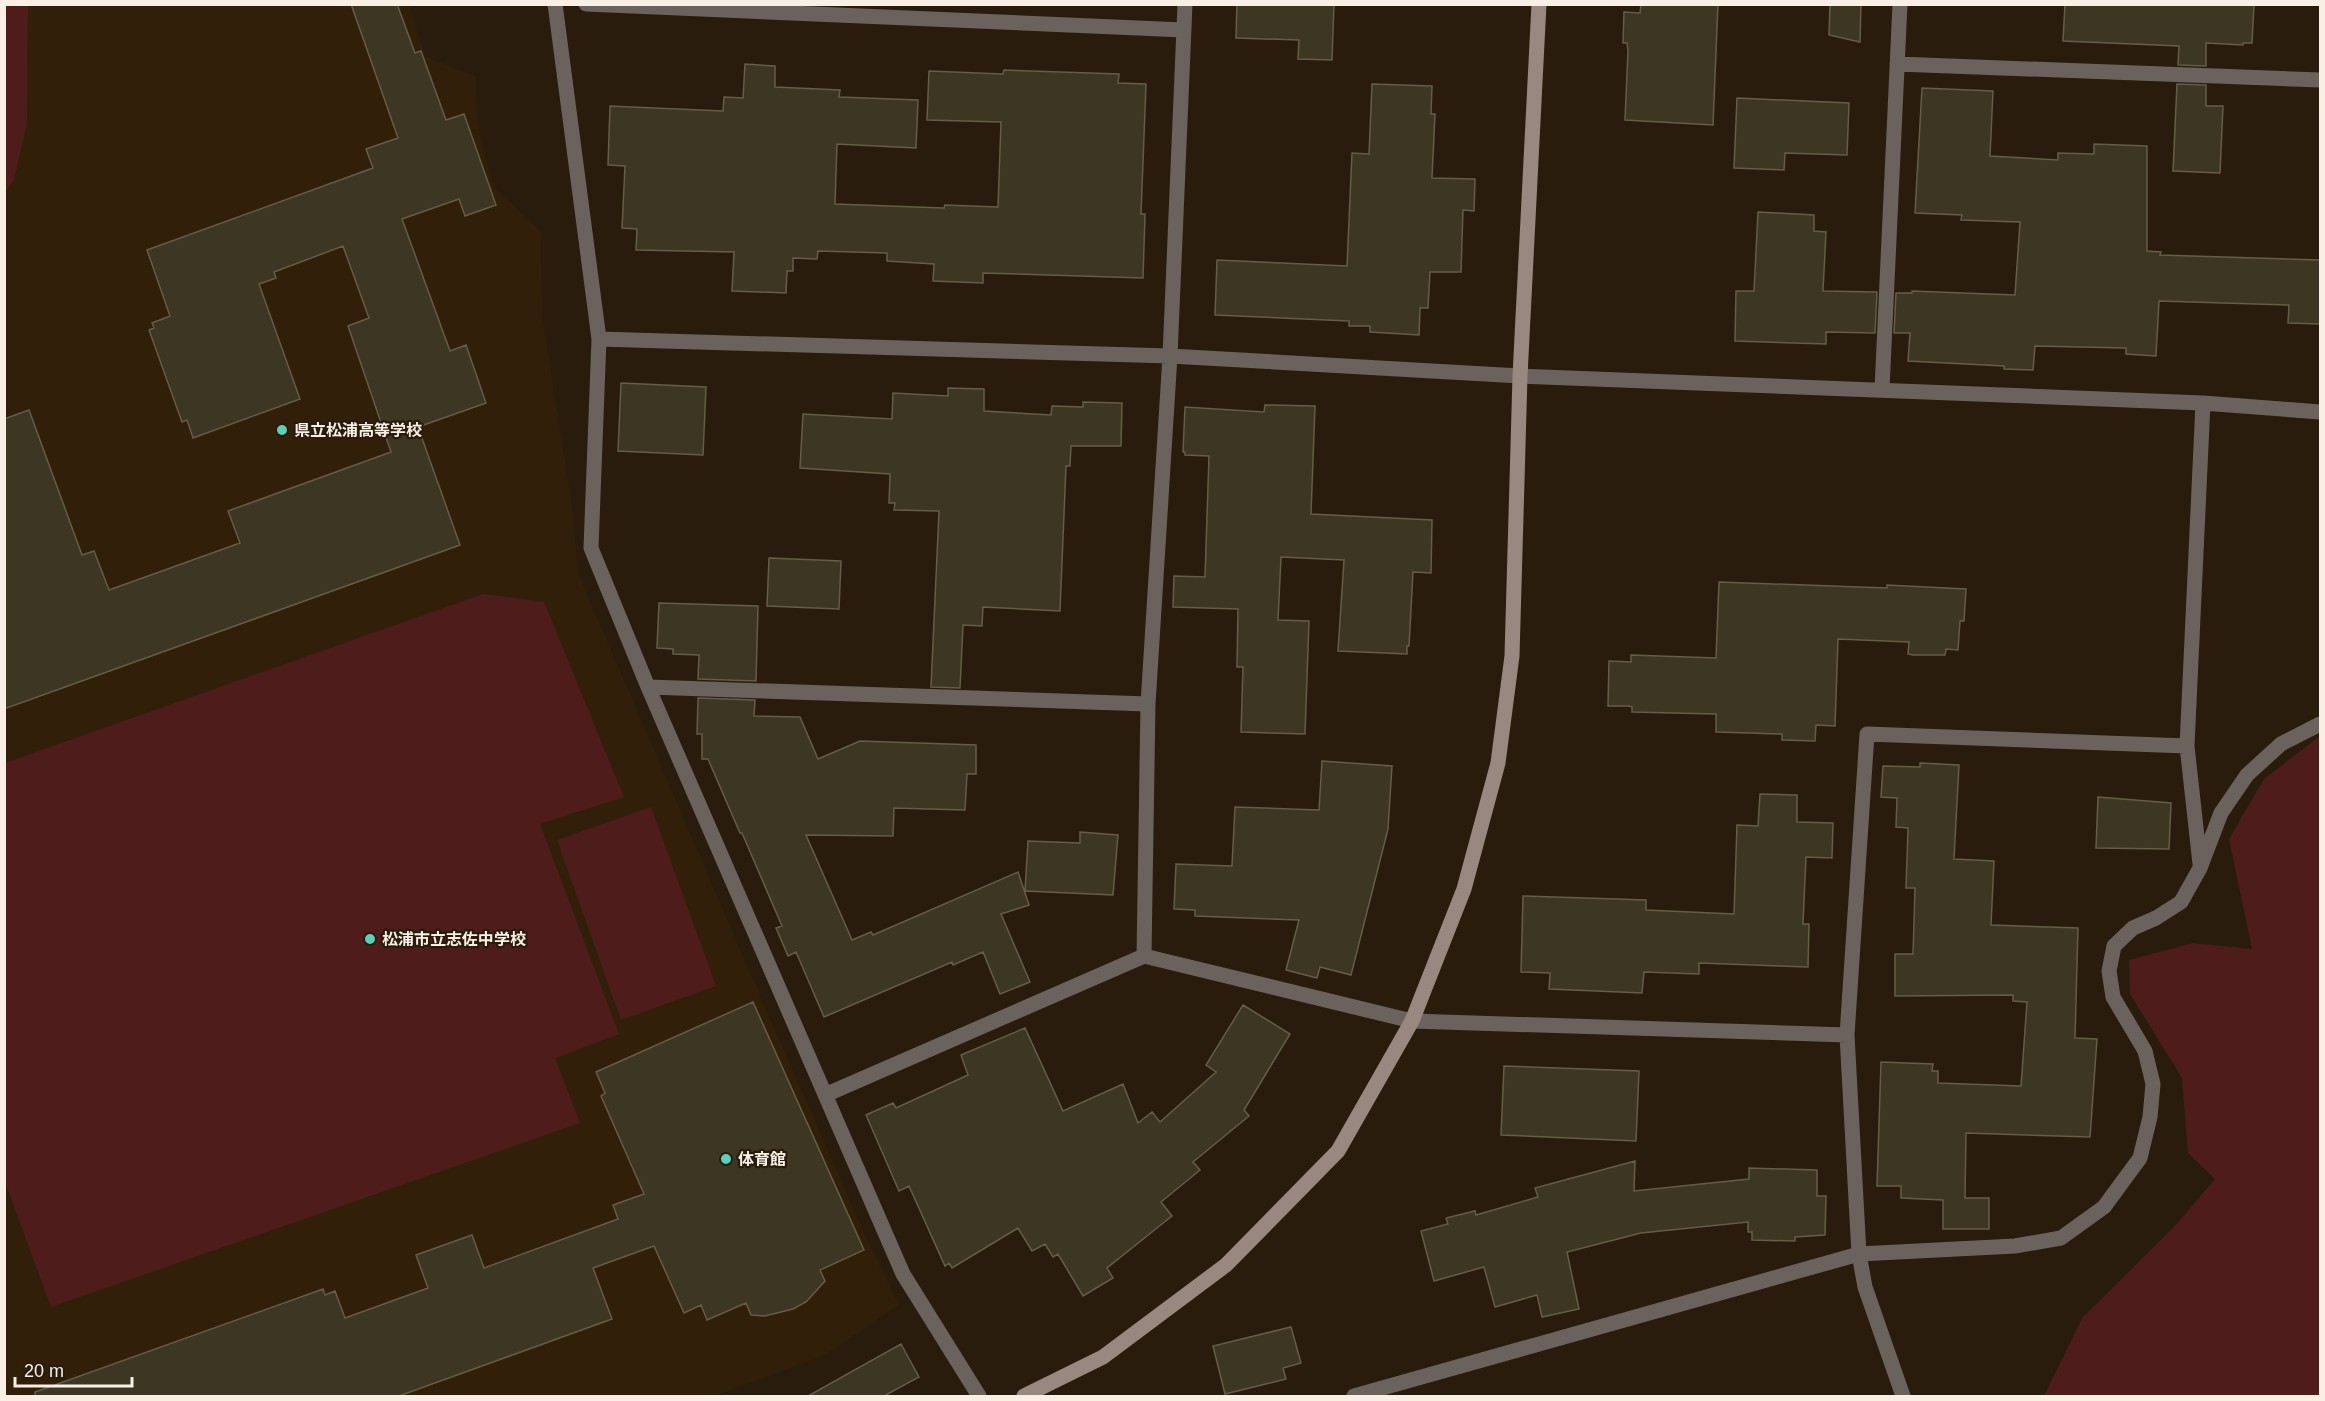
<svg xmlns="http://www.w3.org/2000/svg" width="2325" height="1401" viewBox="0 0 2325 1401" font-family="Arial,'Noto Sans JP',sans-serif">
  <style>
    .built { fill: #311f09 }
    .green { fill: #4e1d1b }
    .building { fill: #3d3622; stroke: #655d47; stroke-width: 1.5 }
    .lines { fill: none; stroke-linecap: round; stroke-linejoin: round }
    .street { stroke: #6c625d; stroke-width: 15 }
    .secondary { stroke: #998880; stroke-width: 15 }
    .poi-dot { fill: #5cceba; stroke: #291c0c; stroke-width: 2 }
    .labels { text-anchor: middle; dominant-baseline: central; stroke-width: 4.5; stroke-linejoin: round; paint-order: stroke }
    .poi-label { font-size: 16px; font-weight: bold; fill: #f9efe5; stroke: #291c0c; text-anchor: start }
  </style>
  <rect width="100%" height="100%" fill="#291c0c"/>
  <!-- built -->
  <path class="built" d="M 5,5 L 409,5 L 425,56 L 476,77 L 477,122 L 494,187 L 541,231 L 542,315 L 572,505 L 578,573 L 764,1005 L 870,1246 L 899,1305 L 825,1355 L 715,1396 L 5,1396 Z"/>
  <!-- green -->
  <path class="green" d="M 5,4 L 28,5 L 27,124 L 14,180 L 5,192 Z
    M 483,594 L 544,602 L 624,797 L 540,824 L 619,1034 L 555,1058 L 580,1123 L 51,1307 L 5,1182 L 5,763 Z
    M 2320,736 L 2320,1396 L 2044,1396 L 2082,1318 L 2175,1226 L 2215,1179 L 2188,1153 L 2182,1078 L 2130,994 L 2129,960 L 2193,943 L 2252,949 L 2229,839 L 2264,779 Z
    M 651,807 L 716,986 L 621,1020 L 557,840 Z"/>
  <!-- building -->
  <path class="building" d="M 351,4 L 397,4 L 415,53 L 421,51 L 446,120 L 464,114 L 496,205 L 465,216 L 459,199 L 402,219 L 450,351 L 466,345 L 486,403 L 418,427 L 460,545 L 4,709 L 4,419 L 29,410 L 82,555 L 94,551 L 109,590 L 240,543 L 228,511 L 391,452 L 348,326 L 369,318 L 343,246 L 274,272 L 276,278 L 259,284 L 300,399 L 193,438 L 187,420 L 182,422 L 149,330 L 154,328 L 152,323 L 170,316 L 147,250 L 373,168 L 366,149 L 398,138 Z
    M 1237,4 L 1334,4 L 1332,60 L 1298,59 L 1299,40 L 1236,38 Z
    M 1641,4 L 1718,4 L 1713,125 L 1625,120 L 1628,50 L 1627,43 L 1623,43 L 1624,12 L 1640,13 Z
    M 1830,4 L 1861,4 L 1860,42 L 1829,35 Z
    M 2065,4 L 2254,4 L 2252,43 L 2243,43 L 2243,45 L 2206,43 L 2206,66 L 2178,65 L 2179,46 L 2063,41 Z
    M 745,64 L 775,66 L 775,87 L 840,90 L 839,97 L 918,100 L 916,148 L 837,144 L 835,204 L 944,208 L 945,205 L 998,207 L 1001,122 L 927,120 L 929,71 L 1003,74 L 1004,70 L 1119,74 L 1118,83 L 1146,84 L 1141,214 L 1145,214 L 1143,278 L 983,273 L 983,283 L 933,281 L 934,264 L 887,261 L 887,253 L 818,251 L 817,259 L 793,258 L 793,271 L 787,271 L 786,293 L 732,291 L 734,252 L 636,250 L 637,229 L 622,228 L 625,166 L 608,165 L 610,106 L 723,111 L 724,97 L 743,98 Z
    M 1372,84 L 1432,86 L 1431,114 L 1435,114 L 1432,178 L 1475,179 L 1474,211 L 1463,210 L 1461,272 L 1430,272 L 1428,308 L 1420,308 L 1419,335 L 1370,332 L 1370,326 L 1349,326 L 1349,321 L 1215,315 L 1217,260 L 1347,266 L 1352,153 L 1369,154 Z
    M 2177,84 L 2206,85 L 2206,106 L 2223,106 L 2220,173 L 2173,171 Z
    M 1922,88 L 1993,91 L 1990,156 L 2058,160 L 2058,153 L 2094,154 L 2094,144 L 2147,146 L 2147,251 L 2161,252 L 2160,255 L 2320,260 L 2320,324 L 2288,323 L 2289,305 L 2159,301 L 2156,356 L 2126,354 L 2126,348 L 2035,346 L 2033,370 L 2004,369 L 2004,366 L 1908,361 L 1910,333 L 1894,333 L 1896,293 L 1912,293 L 1912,291 L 2015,295 L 2020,222 L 1961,220 L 1962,215 L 1915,213 Z
    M 1737,98 L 1849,103 L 1847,155 L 1785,153 L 1784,170 L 1734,168 Z
    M 1758,212 L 1814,215 L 1814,231 L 1826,232 L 1823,291 L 1877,292 L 1875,333 L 1826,332 L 1826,344 L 1735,341 L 1736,291 L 1754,291 Z
    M 621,383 L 706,387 L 703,455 L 618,451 Z
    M 948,388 L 984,389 L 984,411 L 1051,415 L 1052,406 L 1083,407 L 1083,402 L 1122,403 L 1121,446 L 1071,446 L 1070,466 L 1066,466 L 1060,611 L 983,607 L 982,626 L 963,625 L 960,688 L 931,687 L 939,511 L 894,510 L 895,503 L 889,503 L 890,474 L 800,468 L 803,414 L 892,419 L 893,393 L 948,396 Z
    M 1265,405 L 1315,406 L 1311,514 L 1432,520 L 1431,573 L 1413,572 L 1409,646 L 1407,646 L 1407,654 L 1338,651 L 1344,560 L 1281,557 L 1278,620 L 1309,621 L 1305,734 L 1241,732 L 1243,667 L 1237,667 L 1238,609 L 1173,607 L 1174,576 L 1205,577 L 1209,456 L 1185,455 L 1185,452 L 1183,452 L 1185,407 L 1264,412 Z
    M 769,558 L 841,561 L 839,609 L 767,606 Z
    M 1719,582 L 1887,588 L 1887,585 L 1966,589 L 1964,621 L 1960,621 L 1958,650 L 1946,649 L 1945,655 L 1913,655 L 1908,654 L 1909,642 L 1838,639 L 1835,726 L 1816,725 L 1815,741 L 1782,740 L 1782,734 L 1716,732 L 1716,714 L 1632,712 L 1632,707 L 1629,706 L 1608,706 L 1609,661 L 1631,662 L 1631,655 L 1716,658 Z
    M 659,603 L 758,606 L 756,681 L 698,679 L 699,655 L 673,654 L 673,649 L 657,648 Z
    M 698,698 L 755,700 L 754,716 L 800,717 L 818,759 L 860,741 L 976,745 L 976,774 L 967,774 L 965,810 L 894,808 L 893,836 L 806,835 L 852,940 L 871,932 L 873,935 L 1018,872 L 1029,905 L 1001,914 L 1030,982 L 1000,994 L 983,952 L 953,965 L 952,962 L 824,1017 L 796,952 L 788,956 L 776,928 L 782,926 L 742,833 L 740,833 L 708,759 L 702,759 L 702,734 L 697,734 Z
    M 1322,761 L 1392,766 L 1388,829 L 1351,975 L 1320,967 L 1317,978 L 1286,970 L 1299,920 L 1195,916 L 1195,910 L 1174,909 L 1176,864 L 1232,866 L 1235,807 L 1319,810 Z
    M 1920,763 L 1959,765 L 1954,859 L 1994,861 L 1991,925 L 2078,928 L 2075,1038 L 2097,1039 L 2090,1137 L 1966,1133 L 1965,1198 L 1989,1198 L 1989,1229 L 1943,1229 L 1943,1200 L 1901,1198 L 1901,1186 L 1877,1186 L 1881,1062 L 1933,1064 L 1932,1071 L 1938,1071 L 1938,1083 L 2021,1086 L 2027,1002 L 2013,1001 L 2013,995 L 1895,996 L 1895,954 L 1913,954 L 1915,888 L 1906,888 L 1908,828 L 1896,827 L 1897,798 L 1881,797 L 1883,766 L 1920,767 Z
    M 1760,794 L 1797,795 L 1797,822 L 1833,823 L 1832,858 L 1806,857 L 1803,924 L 1809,924 L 1808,967 L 1699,963 L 1699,974 L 1644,972 L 1642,993 L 1549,989 L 1550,973 L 1521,972 L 1523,896 L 1646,900 L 1646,910 L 1734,914 L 1737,825 L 1758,826 Z
    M 2098,797 L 2171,803 L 2169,849 L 2096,848 Z
    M 1080,832 L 1118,835 L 1113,895 L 1025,891 L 1028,841 L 1080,843 Z
    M 753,1002 L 864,1250 L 820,1270 L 825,1281 L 806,1302 L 793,1309 L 765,1316 L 751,1315 L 746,1303 L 707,1320 L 701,1305 L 684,1313 L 654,1246 L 593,1268 L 612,1319 L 399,1396 L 35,1396 L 35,1392 L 323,1289 L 325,1295 L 335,1291 L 345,1318 L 428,1288 L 416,1255 L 472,1235 L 484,1268 L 618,1219 L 613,1205 L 644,1194 L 601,1096 L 605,1093 L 596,1072 Z
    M 1243,1005 L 1290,1034 L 1244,1110 L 1249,1116 L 1193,1162 L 1200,1170 L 1161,1202 L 1172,1216 L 1107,1268 L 1113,1278 L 1083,1296 L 1058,1254 L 1053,1257 L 1045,1244 L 1032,1251 L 1018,1228 L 952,1268 L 949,1263 L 945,1266 L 909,1186 L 899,1191 L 866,1115 L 893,1103 L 896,1108 L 968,1075 L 961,1055 L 1025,1028 L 1063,1111 L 1123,1084 L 1138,1123 L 1152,1112 L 1160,1122 L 1216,1072 L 1206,1065 Z
    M 1504,1066 L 1639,1071 L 1636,1141 L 1501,1135 Z
    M 1635,1161 L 1634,1191 L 1749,1179 L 1749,1168 L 1817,1170 L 1817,1196 L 1826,1196 L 1825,1235 L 1795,1237 L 1795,1241 L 1752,1240 L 1752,1232 L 1748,1232 L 1748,1222 L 1641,1233 L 1567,1252 L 1579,1309 L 1542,1317 L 1537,1295 L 1495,1307 L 1484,1267 L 1434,1281 L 1421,1231 L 1448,1224 L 1446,1218 L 1475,1211 L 1476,1215 L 1538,1197 L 1535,1188 Z
    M 1291,1327 L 1301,1363 L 1283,1368 L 1286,1379 L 1225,1394 L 1213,1346 Z
    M 901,1344 L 919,1377 L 884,1396 L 808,1396 Z"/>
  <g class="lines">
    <!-- street -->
    <path class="street" d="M 555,4 L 599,339 L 591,548 L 648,687 L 903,1274 L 979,1396
      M 586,4 L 1184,30
      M 1897,64 L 2320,80
      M 599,339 L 1170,356 L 1520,376 L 2203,403 L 2320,412
      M 1882,389 L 1900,4
      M 648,687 L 1148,704
      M 2200,864 L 2187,746 L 2203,403
      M 1144,956 L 1148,704 L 1170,356 L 1185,4
      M 825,1095 L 1144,956 L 1412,1021 L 1847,1035
      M 1354,1396 L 1859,1254 L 2015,1246 L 2061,1238 L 2104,1207 L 2140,1158 L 2150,1117 L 2153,1084 L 2145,1051 L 2113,997 L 2109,971 L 2114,946 L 2133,928 L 2156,918 L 2181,902 L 2200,868 L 2221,813 L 2247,775 L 2281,744 L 2320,724
      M 1903,1396 L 1865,1287 L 1859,1254 L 1847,1035 L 1867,734 L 2187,746"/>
    <!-- secondary -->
    <path class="secondary" d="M 1024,1396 L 1103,1357 L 1226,1265 L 1338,1151 L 1412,1021 L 1464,889 L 1498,763 L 1512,656 L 1520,376 L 1539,4"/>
  </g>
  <!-- markers -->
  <g class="poi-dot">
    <circle cx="282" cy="430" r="6"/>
    <circle cx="370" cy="939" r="6"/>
    <circle cx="726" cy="1159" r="6"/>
  </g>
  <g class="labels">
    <!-- poi labels -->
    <g class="poi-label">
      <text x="294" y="430">県立松浦高等学校</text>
      <text x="382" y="939">松浦市立志佐中学校</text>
      <text x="738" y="1159">体育館</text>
    </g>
  </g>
  <!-- border -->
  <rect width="2325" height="1401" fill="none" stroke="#f9efe5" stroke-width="12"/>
  <!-- scale -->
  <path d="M15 1377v9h117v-9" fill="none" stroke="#f9efe5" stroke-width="3"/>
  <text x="24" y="1377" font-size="18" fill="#f9efe5" stroke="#291c0c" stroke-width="4.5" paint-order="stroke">20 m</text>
</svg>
